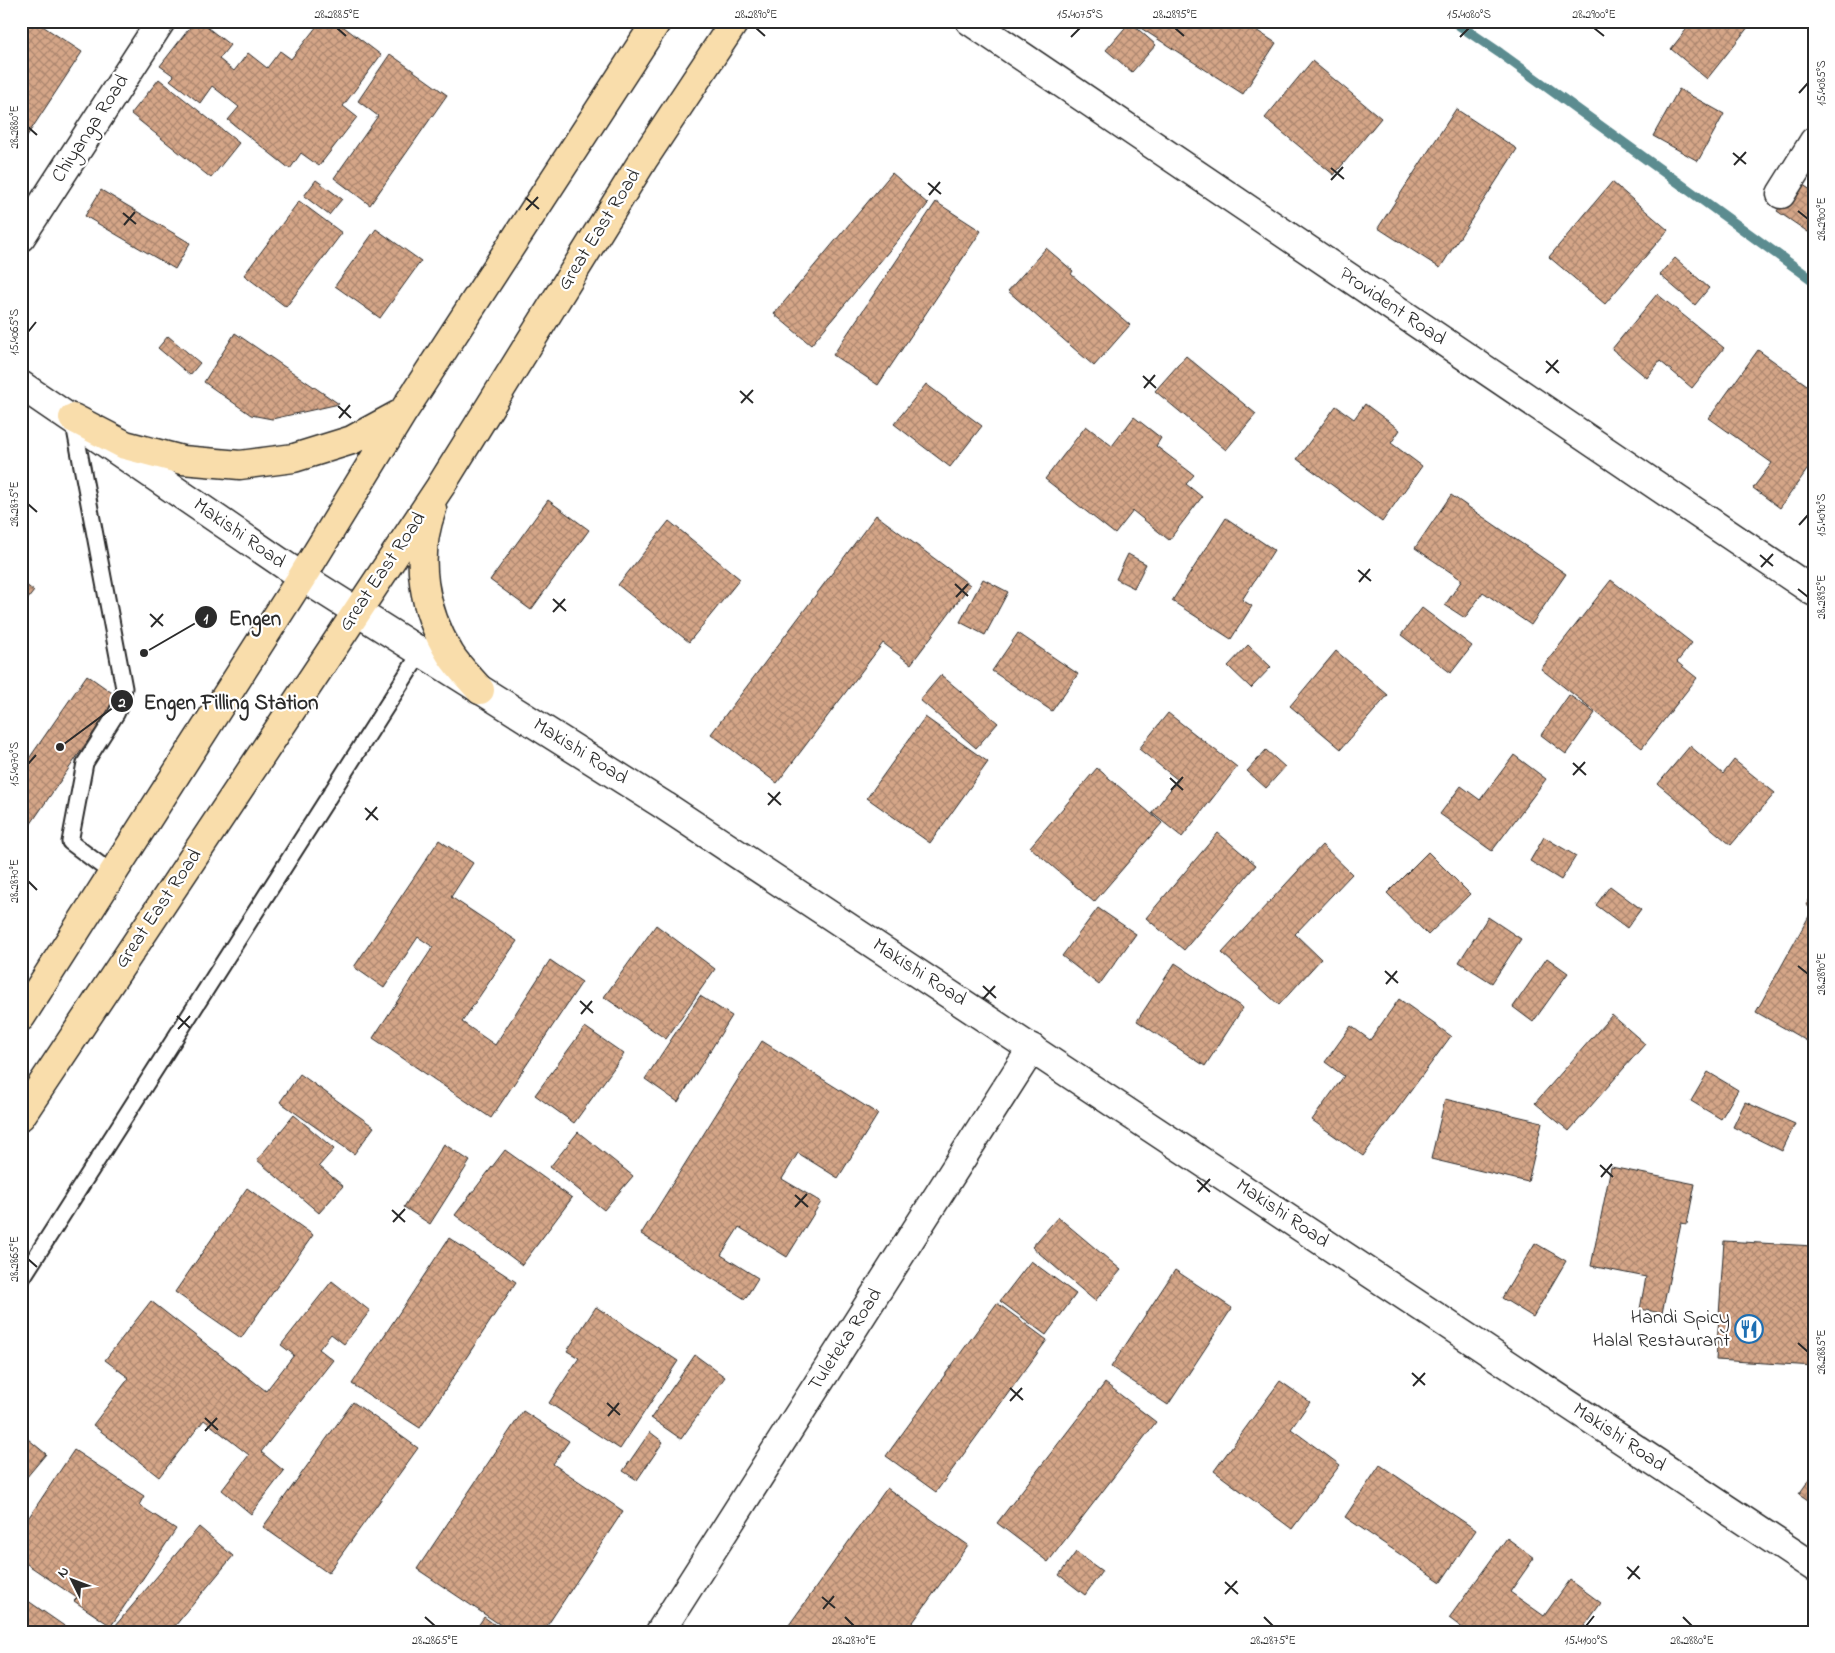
<svg xmlns="http://www.w3.org/2000/svg" width="1835" height="1653" viewBox="0 0 1835 1653" font-family="'Indie Flower',sans-serif">
  <style>
    .lines { fill: none; stroke-linecap: round; stroke-linejoin: round }
    .stream { stroke: #5b8c90; stroke-width: 10 }
    .building { fill: url(#building-cross-hatch); stroke: #2b2b2b }
    .service-casing { stroke: #2b2b2b; stroke-width: 19 }
    .minor-casing { stroke: #2b2b2b; stroke-width: 31 }
    .secondary-casing { stroke: #2b2b2b; stroke-width: 31 }
    .primary-casing { stroke: #2b2b2b; stroke-width: 31 }
    .service { stroke: #fff; stroke-width: 15 }
    .minor { stroke: #fff; stroke-width: 28 }
    .secondary { stroke: #fff; stroke-width: 28 }
    .primary { stroke: #f9ddab; stroke-width: 28 }
    .ticks { fill: none; stroke: #2b2b2b; stroke-width: 2 }
    .labels { text-anchor: middle; dominant-baseline: central; stroke-width: 4.5; stroke-linejoin: round; paint-order: stroke }
    .street-label { font-size: 20px; fill: #2b2b2b; stroke: #fff }
    .poi-label { font-size: 20px; fill: #2b2b2b; stroke: #fff; text-anchor: end }
    .leader { fill: none; stroke: #2b2b2b; stroke-width: 2 }
    .callout-dot { fill: #2b2b2b; stroke: #fff; stroke-width: 2 }
    .mark-label { font-size: 15px; text-anchor: middle; font-weight: bold; fill: #fff }
    .callout-label { font-size: 21px; text-anchor: middle; font-weight: bold; fill: #2b2b2b; stroke: #fff; stroke-width: 4.5; stroke-linejoin: round; paint-order: stroke }
    .neatline { fill: none; stroke: #2b2b2b; stroke-width: 2 }
    .ticks-label { font-size: 12px; text-anchor: middle; fill: #2b2b2b }
  </style>
  <defs>
    <pattern id="building-cross-hatch" width="8" height="8" patternUnits="userSpaceOnUse" patternTransform="scale(1.25)"><rect width="8" height="8" fill="#d5a688"/><path d="M0 0l8 8M0 8l8-8" fill="none" stroke="#ad876f"/></pattern>
  </defs>
  <rect width="100%" height="100%" fill="#fff"/>
  <filter id="ink" filterUnits="userSpaceOnUse"><feTurbulence type="fractalNoise" baseFrequency=".02" numOctaves="2"/><feDisplacementMap in="SourceGraphic" scale="10" xChannelSelector="R" yChannelSelector="G"/><feConvolveMatrix kernelMatrix="1 2 1 2 8 2 1 2 1" color-interpolation-filters="sRGB"/></filter>
  <g filter="url(#ink)">
    <g class="lines">
      <!-- stream -->
      <path class="stream" d="M 1453,21 L 1500,53 L 1814,281"/>
    </g>
    <!-- building -->
    <path class="building" d="M 21,21 L 35,21 L 82,52 L 21,145 Z
      M 195,21 L 199,21 L 230,45 L 219,59 L 234,71 L 248,53 L 267,68 L 280,51 L 291,59 L 321,21 L 336,21 L 381,55 L 343,106 L 357,117 L 319,166 L 301,153 L 290,169 L 228,120 L 239,107 L 212,86 L 200,103 L 170,80 L 174,76 L 160,66 Z
      M 1139,21 L 1242,21 L 1276,43 L 1243,94 L 1136,25 Z
      M 1693,21 L 1753,21 L 1707,79 L 1671,49 Z
      M 1130,22 L 1156,45 L 1132,72 L 1106,50 Z
      M 390,54 L 447,95 L 370,205 L 334,178 L 378,116 L 358,101 Z
      M 1312,61 L 1381,118 L 1334,175 L 1265,118 Z
      M 159,79 L 239,143 L 211,178 L 131,114 Z
      M 1679,89 L 1724,114 L 1698,161 L 1653,136 Z
      M 1456,109 L 1517,149 L 1440,268 L 1378,228 Z
      M 892,173 L 928,204 L 811,345 L 774,314 Z
      M 316,180 L 342,199 L 329,215 L 304,196 Z
      M 1797,181 L 1814,192 L 1814,236 L 1777,211 Z
      M 1612,182 L 1668,230 L 1605,304 L 1549,257 Z
      M 101,190 L 190,243 L 175,269 L 85,216 Z
      M 299,201 L 342,233 L 286,307 L 244,275 Z
      M 936,202 L 981,231 L 878,385 L 833,355 Z
      M 376,229 L 421,261 L 380,318 L 335,286 Z
      M 1046,248 L 1073,271 L 1071,274 L 1130,325 L 1094,366 L 1008,291 Z
      M 1675,258 L 1709,288 L 1695,305 L 1660,275 Z
      M 1657,294 L 1724,348 L 1692,388 L 1660,361 L 1647,378 L 1612,349 Z
      M 235,333 L 339,404 L 272,419 L 251,415 L 204,382 Z
      M 168,336 L 200,363 L 190,375 L 158,348 Z
      M 1758,350 L 1814,390 L 1814,460 L 1780,508 L 1753,488 L 1772,463 L 1709,418 Z
      M 1186,356 L 1256,414 L 1226,450 L 1155,391 Z
      M 926,384 L 982,426 L 950,467 L 894,424 Z
      M 1365,404 L 1400,430 L 1391,443 L 1422,466 L 1382,522 L 1297,459 L 1336,406 L 1354,419 Z
      M 1134,417 L 1161,438 L 1156,446 L 1194,475 L 1186,484 L 1202,497 L 1169,540 L 1133,511 L 1115,534 L 1045,479 L 1086,426 L 1112,446 Z
      M 1451,495 L 1566,574 L 1531,625 L 1483,592 L 1465,618 L 1445,605 L 1462,580 L 1415,548 Z
      M 548,500 L 589,530 L 531,610 L 490,580 Z
      M 876,515 L 970,585 L 911,664 L 883,643 L 777,783 L 711,734 Z
      M 1226,518 L 1274,550 L 1242,600 L 1252,606 L 1231,639 L 1172,601 Z
      M 669,521 L 740,579 L 689,642 L 618,585 Z
      M 1128,554 L 1146,564 L 1134,588 L 1116,579 Z
      M 983,579 L 1008,592 L 985,635 L 960,622 Z
      M 1611,580 L 1692,643 L 1677,662 L 1697,678 L 1642,748 L 1541,669 Z
      M 21,581 L 34,591 L 21,608 Z
      M 1422,608 L 1472,646 L 1451,673 L 1401,635 Z
      M 1018,633 L 1078,674 L 1052,711 L 992,671 Z
      M 1248,645 L 1271,667 L 1251,688 L 1228,666 Z
      M 1336,651 L 1388,695 L 1341,749 L 1290,706 Z
      M 87,675 L 118,697 L 30,825 L 21,819 L 21,770 Z
      M 941,675 L 998,723 L 976,748 L 920,700 Z
      M 1569,695 L 1595,713 L 1566,754 L 1541,735 Z
      M 1168,713 L 1237,767 L 1182,837 L 1152,813 L 1178,780 L 1139,749 Z
      M 925,717 L 988,762 L 930,843 L 867,798 Z
      M 1690,746 L 1723,774 L 1734,760 L 1775,793 L 1731,845 L 1658,784 Z
      M 1266,750 L 1285,767 L 1266,788 L 1247,771 Z
      M 1514,755 L 1546,779 L 1492,851 L 1440,814 L 1461,786 L 1480,800 Z
      M 1097,768 L 1162,823 L 1094,902 L 1030,847 Z
      M 1218,833 L 1256,865 L 1184,950 L 1146,918 Z
      M 1544,837 L 1576,856 L 1561,880 L 1530,861 Z
      M 439,840 L 473,863 L 451,897 L 517,941 L 462,1022 L 495,1045 L 550,960 L 582,982 L 491,1118 L 373,1038 L 433,947 L 418,937 L 384,988 L 354,967 Z
      M 1322,845 L 1352,874 L 1295,934 L 1321,959 L 1279,1005 L 1222,953 Z
      M 1428,852 L 1470,894 L 1428,935 L 1387,893 Z
      M 1610,886 L 1641,909 L 1627,928 L 1596,905 Z
      M 1814,892 L 1814,1045 L 1756,1012 L 1813,909 L 1806,905 Z
      M 1098,908 L 1136,934 L 1099,985 L 1062,956 Z
      M 1488,917 L 1521,939 L 1492,983 L 1459,962 Z
      M 656,925 L 715,969 L 666,1039 L 604,997 Z
      M 1547,958 L 1568,973 L 1533,1022 L 1513,1007 Z
      M 1175,963 L 1243,1008 L 1205,1066 L 1137,1021 Z
      M 700,996 L 732,1016 L 678,1102 L 645,1079 Z
      M 1399,999 L 1451,1036 L 1363,1156 L 1312,1120 L 1344,1076 L 1325,1062 L 1351,1026 L 1370,1040 Z
      M 1612,1015 L 1645,1044 L 1569,1131 L 1535,1103 Z
      M 585,1027 L 624,1054 L 574,1123 L 535,1095 Z
      M 762,1041 L 878,1114 L 838,1178 L 798,1153 L 782,1179 L 821,1202 L 787,1257 L 739,1227 L 721,1255 L 758,1278 L 745,1299 L 641,1234 Z
      M 1708,1072 L 1738,1090 L 1721,1119 L 1691,1101 Z
      M 300,1074 L 374,1127 L 354,1154 L 280,1102 Z
      M 1445,1099 L 1542,1122 L 1528,1182 L 1431,1159 Z
      M 1745,1102 L 1795,1124 L 1782,1151 L 1733,1127 Z
      M 294,1115 L 334,1149 L 319,1166 L 343,1186 L 319,1213 L 257,1160 Z
      M 578,1132 L 633,1176 L 604,1210 L 550,1167 Z
      M 444,1144 L 470,1161 L 430,1224 L 404,1207 Z
      M 505,1150 L 572,1198 L 522,1265 L 455,1215 Z
      M 1611,1167 L 1695,1184 L 1687,1224 L 1681,1223 L 1662,1313 L 1640,1309 L 1646,1277 L 1591,1266 Z
      M 247,1188 L 313,1235 L 241,1338 L 175,1292 Z
      M 1058,1217 L 1121,1270 L 1095,1301 L 1032,1247 Z
      M 449,1238 L 516,1282 L 420,1428 L 352,1384 Z
      M 1724,1241 L 1814,1246 L 1814,1366 L 1716,1360 Z
      M 1535,1243 L 1566,1261 L 1533,1317 L 1502,1298 Z
      M 1031,1261 L 1076,1294 L 1046,1335 L 1000,1301 Z
      M 1175,1270 L 1232,1308 L 1168,1405 L 1111,1367 Z
      M 332,1281 L 370,1311 L 344,1344 L 331,1334 L 319,1349 L 333,1360 L 261,1452 L 284,1471 L 251,1514 L 222,1490 L 249,1455 L 204,1420 L 159,1477 L 93,1425 L 129,1378 L 105,1360 L 151,1301 L 266,1391 L 294,1355 L 281,1345 Z
      M 997,1303 L 1047,1340 L 936,1492 L 886,1456 Z
      M 596,1307 L 678,1361 L 620,1449 L 549,1403 L 579,1358 L 567,1351 Z
      M 695,1355 L 725,1377 L 681,1439 L 651,1418 Z
      M 1280,1381 L 1310,1402 L 1291,1429 L 1340,1465 L 1292,1529 L 1214,1471 Z
      M 1105,1383 L 1156,1422 L 1048,1562 L 997,1523 Z
      M 353,1402 L 418,1448 L 328,1573 L 263,1527 Z
      M 523,1411 L 569,1441 L 553,1464 L 623,1511 L 543,1632 L 511,1632 L 417,1569 Z
      M 21,1421 L 28,1426 L 22,1434 L 46,1454 L 21,1484 Z
      M 650,1432 L 663,1442 L 637,1480 L 623,1471 Z
      M 74,1450 L 144,1496 L 139,1505 L 176,1529 L 111,1626 L 74,1601 L 77,1598 L 21,1560 L 21,1529 Z
      M 1380,1465 L 1476,1530 L 1441,1582 L 1345,1517 Z
      M 1814,1473 L 1814,1504 L 1799,1494 Z
      M 887,1488 L 968,1545 L 906,1632 L 784,1632 Z
      M 199,1527 L 233,1556 L 170,1632 L 122,1632 L 115,1626 Z
      M 1507,1538 L 1534,1558 L 1510,1592 L 1544,1616 L 1570,1580 L 1601,1603 L 1580,1632 L 1468,1632 L 1449,1618 Z
      M 1076,1552 L 1102,1571 L 1085,1595 L 1059,1575 Z
      M 21,1596 L 73,1632 L 21,1632 Z
      M 484,1617 L 505,1632 L 474,1632 Z"/>
    <g class="lines">
      <defs>
        <path id="service" d="M 73,419 L 124,688 L 122,701 L 116,714 L 85,763 L 70,842 L 114,875
          M 21,1280 L 421,652"/>
        <path id="minor" d="M 970,21 L 1814,592
          M 1781,194 L 1814,141
          M 21,237 L 161,21
          M 660,1632 L 1032,1048"/>
        <path id="secondary" d="M 21,385 L 302,577 L 665,806 L 1814,1567"/>
        <path id="primary" d="M 73,418 L 125,445 L 182,460 L 240,465 L 294,458 L 352,440 L 400,414
          M 432,509 C 414,558 423,610 450,654 C 458,667 470,678 480,690
          M 21,1017 L 302,577 L 403,412 L 657,21
          M 21,1116 L 440,487 L 643,160 L 735,21"/>
      </defs>
      <!-- service casing -->
      <use href="#service" class="service-casing"/>
      <!-- minor casing -->
      <use href="#minor" class="minor-casing"/>
      <!-- secondary casing -->
      <use href="#secondary" class="secondary-casing"/>
      <!-- primary casing -->
      <use href="#primary" class="primary-casing"/>
      <!-- service -->
      <use href="#service" class="service"/>
      <!-- minor -->
      <use href="#minor" class="minor"/>
      <!-- secondary -->
      <use href="#secondary" class="secondary"/>
      <!-- primary -->
      <use href="#primary" class="primary"/>
    </g>
  </g>
  <!-- ticks -->
  <path class="ticks" d="M 337,28 L 346,36M 756,28 L 765,36M 1175,28 L 1184,36M 1594,28 L 1604,36M 1071,37 L 1080,28M 1460,37 L 1469,28M 1799,93 L 1808,83M 28,127 L 37,135M 1733,153 L 1746,164M 1734,165 L 1746,152M 1331,168 L 1344,179M 1331,180 L 1343,167M 928,183 L 941,194M 929,195 L 940,182M 526,198 L 539,209M 526,210 L 538,197M 1798,211 L 1808,219M 123,213 L 136,224M 124,225 L 135,212M 28,332 L 36,322M 1546,361 L 1559,373M 1546,373 L 1558,360M 1143,376 L 1156,388M 1144,388 L 1155,375M 740,391 L 753,403M 741,403 L 753,390M 338,406 L 351,418M 339,418 L 350,405M 28,504 L 37,512M 1799,525 L 1808,515M 1760,555 L 1773,566M 1761,567 L 1773,554M 1358,570 L 1371,581M 1359,582 L 1370,569M 955,584 L 968,596M 1798,589 L 1808,597M 956,597 L 968,584M 553,599 L 566,611M 553,612 L 565,599M 150,614 L 163,626M 151,627 L 163,614M 1573,763 L 1586,775M 28,764 L 36,755M 1573,775 L 1585,762M 1170,778 L 1183,790M 1171,790 L 1183,777M 768,793 L 781,805M 768,805 L 780,792M 365,808 L 378,820M 366,820 L 377,807M 28,881 L 37,890M 1798,966 L 1808,974M 1385,971 L 1398,983M 1386,984 L 1397,971M 983,986 L 996,998M 983,999 L 995,986M 580,1001 L 593,1013M 581,1014 L 592,1001M 177,1016 L 190,1028M 178,1029 L 190,1016M 1600,1165 L 1613,1177M 1601,1177 L 1612,1164M 1197,1180 L 1210,1192M 1198,1192 L 1210,1179M 795,1195 L 808,1207M 795,1207 L 807,1194M 392,1210 L 405,1222M 393,1222 L 405,1209M 28,1259 L 37,1267M 1798,1343 L 1808,1352M 1412,1373 L 1425,1385M 1413,1386 L 1425,1373M 1010,1388 L 1023,1400M 1010,1401 L 1022,1388M 607,1403 L 620,1415M 608,1416 L 619,1403M 205,1418 L 218,1430M 205,1431 L 217,1418M 1627,1567 L 1640,1579M 1628,1579 L 1639,1566M 1225,1582 L 1238,1594M 1225,1594 L 1237,1581M 822,1597 L 835,1608M 823,1609 L 834,1596M 425,1617 L 435,1626M 845,1617 L 854,1626M 1264,1617 L 1273,1626M 1683,1617 L 1692,1626M 1586,1626 L 1594,1616"/>
  <!-- icons -->
  <defs>
    <symbol id="restaurant-ring" viewBox="-11 -11 22 22"><circle r="9.5" fill="#fff" stroke="#1f6fb2" stroke-width="1.5"/><path d="M-5-6h1v4h1v-4h1v4h1v-4h1v5L-1.5 .5V6h-2V.5L-5-1ZM5-6V6H3V1.5H1.5Q1.5-4 5-6Z" fill="#1f6fb2"/></symbol>
  </defs>
  <g fill-rule="evenodd">
    <use href="#restaurant-ring" x="1733" y="1313" width="32" height="32"/>
  </g>
  <g class="labels">
    <!-- street labels -->
    <g class="street-label">
      <text transform="translate(91 129) rotate(-57)">Chiyanga Road</text>
      <text transform="translate(600 230) rotate(-58)">Great East Road</text>
      <text transform="translate(1392 307) rotate(34)">Provident Road</text>
      <text transform="translate(239 534) rotate(35)">Makishi Road</text>
      <text transform="translate(383 572) rotate(-56)">Great East Road</text>
      <text transform="translate(580 752) rotate(32)">Makishi Road</text>
      <text transform="translate(159 909) rotate(-56)">Great East Road</text>
      <text transform="translate(919 973) rotate(33)">Makishi Road</text>
      <text transform="translate(1282 1214) rotate(34)">Makishi Road</text>
      <text transform="translate(846 1340) rotate(-57)">Tuleteka Road</text>
      <text transform="translate(1619 1438) rotate(34)">Makishi Road</text>
    </g>
    <!-- poi labels -->
    <g class="poi-label">
      <text x="1730" y="1318">Handi Spicy<tspan x="1730" dy="23">Halal Restaurant</tspan></text>
    </g>
  </g>
  <!-- callouts -->
  <path class="leader" d="M144 653L206 617M60 747L122 701"/>
  <g class="callout-dot">
    <circle cx="144" cy="653" r="5"/>
    <circle cx="60" cy="747" r="5"/>
    <circle cx="206" cy="617" r="12"/>
    <circle cx="122" cy="701" r="12"/>
  </g>
  <g class="mark-label">
    <text x="206" y="623">1</text>
    <text x="122" y="707">2</text>
  </g>
  <g class="callout-label">
    <text x="255" y="625">Engen</text>
    <text x="231" y="709">Engen Filling Station</text>
  </g>
  <!-- margin -->
  <rect width="1835" height="1653" fill="none" stroke="#fff" stroke-width="55"/>
  <!-- north arrow -->
  <g transform="translate(72 1580) rotate(312)" stroke="#ffffff" stroke-width="4" paint-order="stroke">
  <path d="M0-4L9 19L0 12L-9 19Z" fill="#2b2b2b"/>
  <text y="-8" font-size="14" font-weight="bold" text-anchor="middle" fill="#2b2b2b">N</text>
  </g>
  <rect x="28" y="28" width="1780" height="1598" class="neatline"/>
  <g class="ticks-label">
    <text x="337" y="18">28.2885°E</text>
    <text x="756" y="18">28.2890°E</text>
    <text x="1080" y="18">15.4075°S</text>
    <text x="1175" y="18">28.2895°E</text>
    <text x="1469" y="18">15.4080°S</text>
    <text x="1594" y="18">28.2900°E</text>
    <text transform="translate(1821 83) rotate(-90)" y="4">15.4085°S</text>
    <text transform="translate(14 127) rotate(-90)" y="4">28.2880°E</text>
    <text transform="translate(1821 219) rotate(-90)" y="4">28.2900°E</text>
    <text transform="translate(14 332) rotate(-90)" y="4">15.4065°S</text>
    <text transform="translate(14 504) rotate(-90)" y="4">28.2875°E</text>
    <text transform="translate(1821 515) rotate(-90)" y="4">15.4090°S</text>
    <text transform="translate(1821 597) rotate(-90)" y="4">28.2895°E</text>
    <text transform="translate(14 764) rotate(-90)" y="4">15.4070°S</text>
    <text transform="translate(14 881) rotate(-90)" y="4">28.2870°E</text>
    <text transform="translate(1821 974) rotate(-90)" y="4">28.2890°E</text>
    <text transform="translate(14 1259) rotate(-90)" y="4">28.2865°E</text>
    <text transform="translate(1821 1352) rotate(-90)" y="4">28.2885°E</text>
    <text x="435" y="1644">28.2865°E</text>
    <text x="854" y="1644">28.2870°E</text>
    <text x="1273" y="1644">28.2875°E</text>
    <text x="1586" y="1644">15.4100°S</text>
    <text x="1692" y="1644">28.2880°E</text>
  </g>
</svg>
